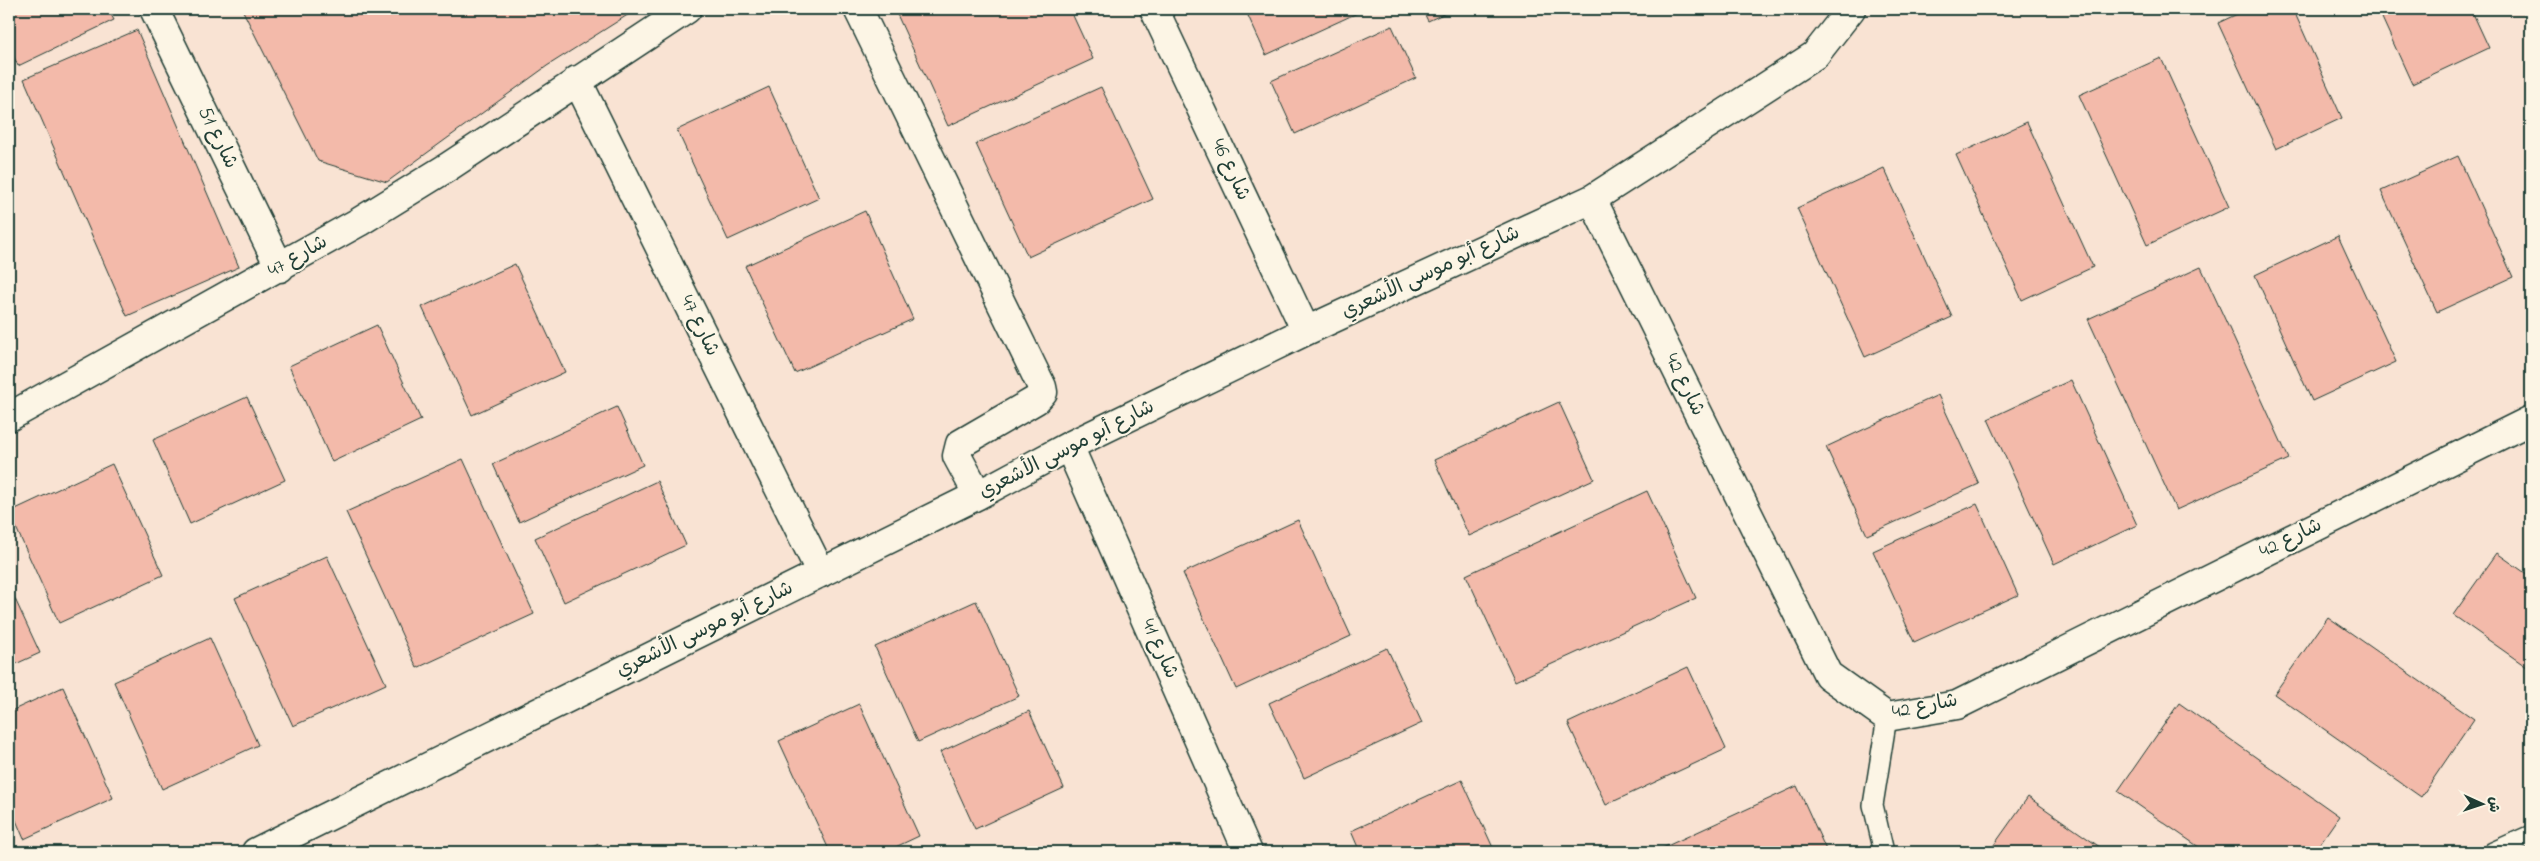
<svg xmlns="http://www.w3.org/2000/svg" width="2540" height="861" viewBox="0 0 2540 861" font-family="'Indie Flower','Playpen Sans Arabic',sans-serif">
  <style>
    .building { fill: #f3baaa; stroke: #1f3d34 }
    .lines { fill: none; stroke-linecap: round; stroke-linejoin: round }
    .service-casing { stroke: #1f3d34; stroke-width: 22 }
    .minor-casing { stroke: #1f3d34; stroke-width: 31 }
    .service { stroke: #fcf5e5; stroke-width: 19 }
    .minor { stroke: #fcf5e5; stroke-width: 28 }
    .labels { text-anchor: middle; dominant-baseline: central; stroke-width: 4; stroke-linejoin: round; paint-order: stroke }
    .street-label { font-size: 20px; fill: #1f3d34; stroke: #fcf5e5 }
  </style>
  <rect width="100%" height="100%" fill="#f9e3d3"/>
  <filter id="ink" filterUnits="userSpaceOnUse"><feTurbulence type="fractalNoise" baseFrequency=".02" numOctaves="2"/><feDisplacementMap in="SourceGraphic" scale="10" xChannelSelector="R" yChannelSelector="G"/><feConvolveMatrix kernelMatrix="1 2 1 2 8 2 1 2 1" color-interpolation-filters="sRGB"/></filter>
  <g filter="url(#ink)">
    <!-- building -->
    <path class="building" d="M 9,9 L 108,9 L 114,20 L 18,66 L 9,46 Z
      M 242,9 L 637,9 L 547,66 L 387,182 L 318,161 Z
      M 1070,9 L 1093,59 L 948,126 L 895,10 Z
      M 1245,9 L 1366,9 L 1266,55 Z
      M 1422,9 L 1454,9 L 1428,21 Z
      M 2248,9 L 2293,9 L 2342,118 L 2276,149 L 2218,23 Z
      M 2378,9 L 2471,9 L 2489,48 L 2412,84 Z
      M 1392,26 L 1416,78 L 1295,134 L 1271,81 Z
      M 137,30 L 239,267 L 127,316 L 24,79 Z
      M 2161,58 L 2229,207 L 2147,245 L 2079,95 Z
      M 769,87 L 819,198 L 728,240 L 677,130 Z
      M 1101,87 L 1153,199 L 1028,257 L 976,144 Z
      M 2027,122 L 2093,267 L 2022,300 L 1956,155 Z
      M 2458,156 L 2513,277 L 2437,312 L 2381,191 Z
      M 1884,168 L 1952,317 L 1865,357 L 1797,208 Z
      M 865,211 L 913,319 L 795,373 L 745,266 Z
      M 2338,236 L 2396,362 L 2312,401 L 2255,275 Z
      M 515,264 L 565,372 L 472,415 L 422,307 Z
      M 2201,267 L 2289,459 L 2176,510 L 2088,319 Z
      M 377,325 L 421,420 L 332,462 L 289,366 Z
      M 2071,380 L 2137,525 L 2054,564 L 1988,419 Z
      M 1938,395 L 1979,484 L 1867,535 L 1826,447 Z
      M 247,397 L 285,480 L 190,524 L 153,440 Z
      M 1559,402 L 1594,479 L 1469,536 L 1434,460 Z
      M 617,407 L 643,465 L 519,522 L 493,464 Z
      M 463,459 L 534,614 L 417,668 L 346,512 Z
      M 112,464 L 163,575 L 59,623 L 9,512 Z
      M 657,481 L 686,545 L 564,602 L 535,538 Z
      M 1647,491 L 1696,598 L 1515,681 L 1466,575 Z
      M 1977,504 L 2018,595 L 1914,642 L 1873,551 Z
      M 1298,520 L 1351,636 L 1236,689 L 1183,573 Z
      M 2497,553 L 2531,577 L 2531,670 L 2453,615 Z
      M 327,556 L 386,684 L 293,726 L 235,598 Z
      M 9,586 L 40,653 L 9,667 Z
      M 976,601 L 1019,696 L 918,742 L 875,647 Z
      M 2328,617 L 2474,719 L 2421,797 L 2274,694 Z
      M 210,638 L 258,745 L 162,789 L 114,682 Z
      M 1387,648 L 1422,723 L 1304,778 L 1269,703 Z
      M 1688,667 L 1726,749 L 1606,805 L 1568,723 Z
      M 63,687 L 113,798 L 24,839 L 9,804 L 9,712 Z
      M 2179,703 L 2339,816 L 2314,852 L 2206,852 L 2118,791 Z
      M 859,704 L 919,836 L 885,852 L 830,852 L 779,741 Z
      M 1029,711 L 1064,788 L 975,829 L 940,752 Z
      M 1462,780 L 1495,852 L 1360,852 L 1351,831 Z
      M 1797,786 L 1827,852 L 1654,852 Z
      M 2028,797 L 2107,852 L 1989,852 Z
      M 599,844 L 602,852 L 580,852 Z"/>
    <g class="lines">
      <defs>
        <path id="service" d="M 1884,852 L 1873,805 L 1887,717
          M 2493,852 L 2531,835"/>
        <path id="minor" d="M 154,9 L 280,268
          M 858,9 L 1042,387 L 1043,392 L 1036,400 L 960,444 L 957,456 L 978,495
          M 1154,9 L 1306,331
          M 577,80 L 821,573
          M 1592,199 L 1828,675 L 1887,717 L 1957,705 L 2531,420
          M 9,417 L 359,222 L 448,167 L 687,9
          M 1069,446 L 1248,852
          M 256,852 L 978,495 L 1069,446 L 1306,331 L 1592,199 L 1815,55 L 1851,9"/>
      </defs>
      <!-- service casing -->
      <use href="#service" class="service-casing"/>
      <!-- minor casing -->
      <use href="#minor" class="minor-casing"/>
      <!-- service -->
      <use href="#service" class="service"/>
      <!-- minor -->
      <use href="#minor" class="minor"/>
    </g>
  </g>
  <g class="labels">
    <!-- street labels -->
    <g class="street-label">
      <text transform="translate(217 138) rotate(64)">شارع 51</text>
      <text transform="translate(1230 170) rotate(65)">شارع 46</text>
      <text transform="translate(298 257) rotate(-30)">شارع 47</text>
      <text transform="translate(1431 273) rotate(-25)">شارع أبو موسى الأشعري</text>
      <text transform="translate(699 326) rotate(64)">شارع 47</text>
      <text transform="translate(1684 385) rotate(64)">شارع 42</text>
      <text transform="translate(1067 450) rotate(-27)">شارع أبو موسى الأشعري</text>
      <text transform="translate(2291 539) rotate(-26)">شارع 42</text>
      <text transform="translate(705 630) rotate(-26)">شارع أبو موسى الأشعري</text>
      <text transform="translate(1159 649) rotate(66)">شارع 41</text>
      <text transform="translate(1925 707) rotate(-11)">شارع 42</text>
    </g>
  </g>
  <!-- margin -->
  <rect width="2540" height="861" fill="none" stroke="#fcf5e5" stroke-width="30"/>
  <rect x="15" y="15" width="2510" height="831" fill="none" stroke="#1f3d34" stroke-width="2" filter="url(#ink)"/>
  <!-- north arrow -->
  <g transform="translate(2482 804) rotate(93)" stroke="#fcf5e5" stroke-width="4" paint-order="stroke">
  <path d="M0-4L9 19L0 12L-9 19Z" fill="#1f3d34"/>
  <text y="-8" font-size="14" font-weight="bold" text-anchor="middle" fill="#1f3d34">ش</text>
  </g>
</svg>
